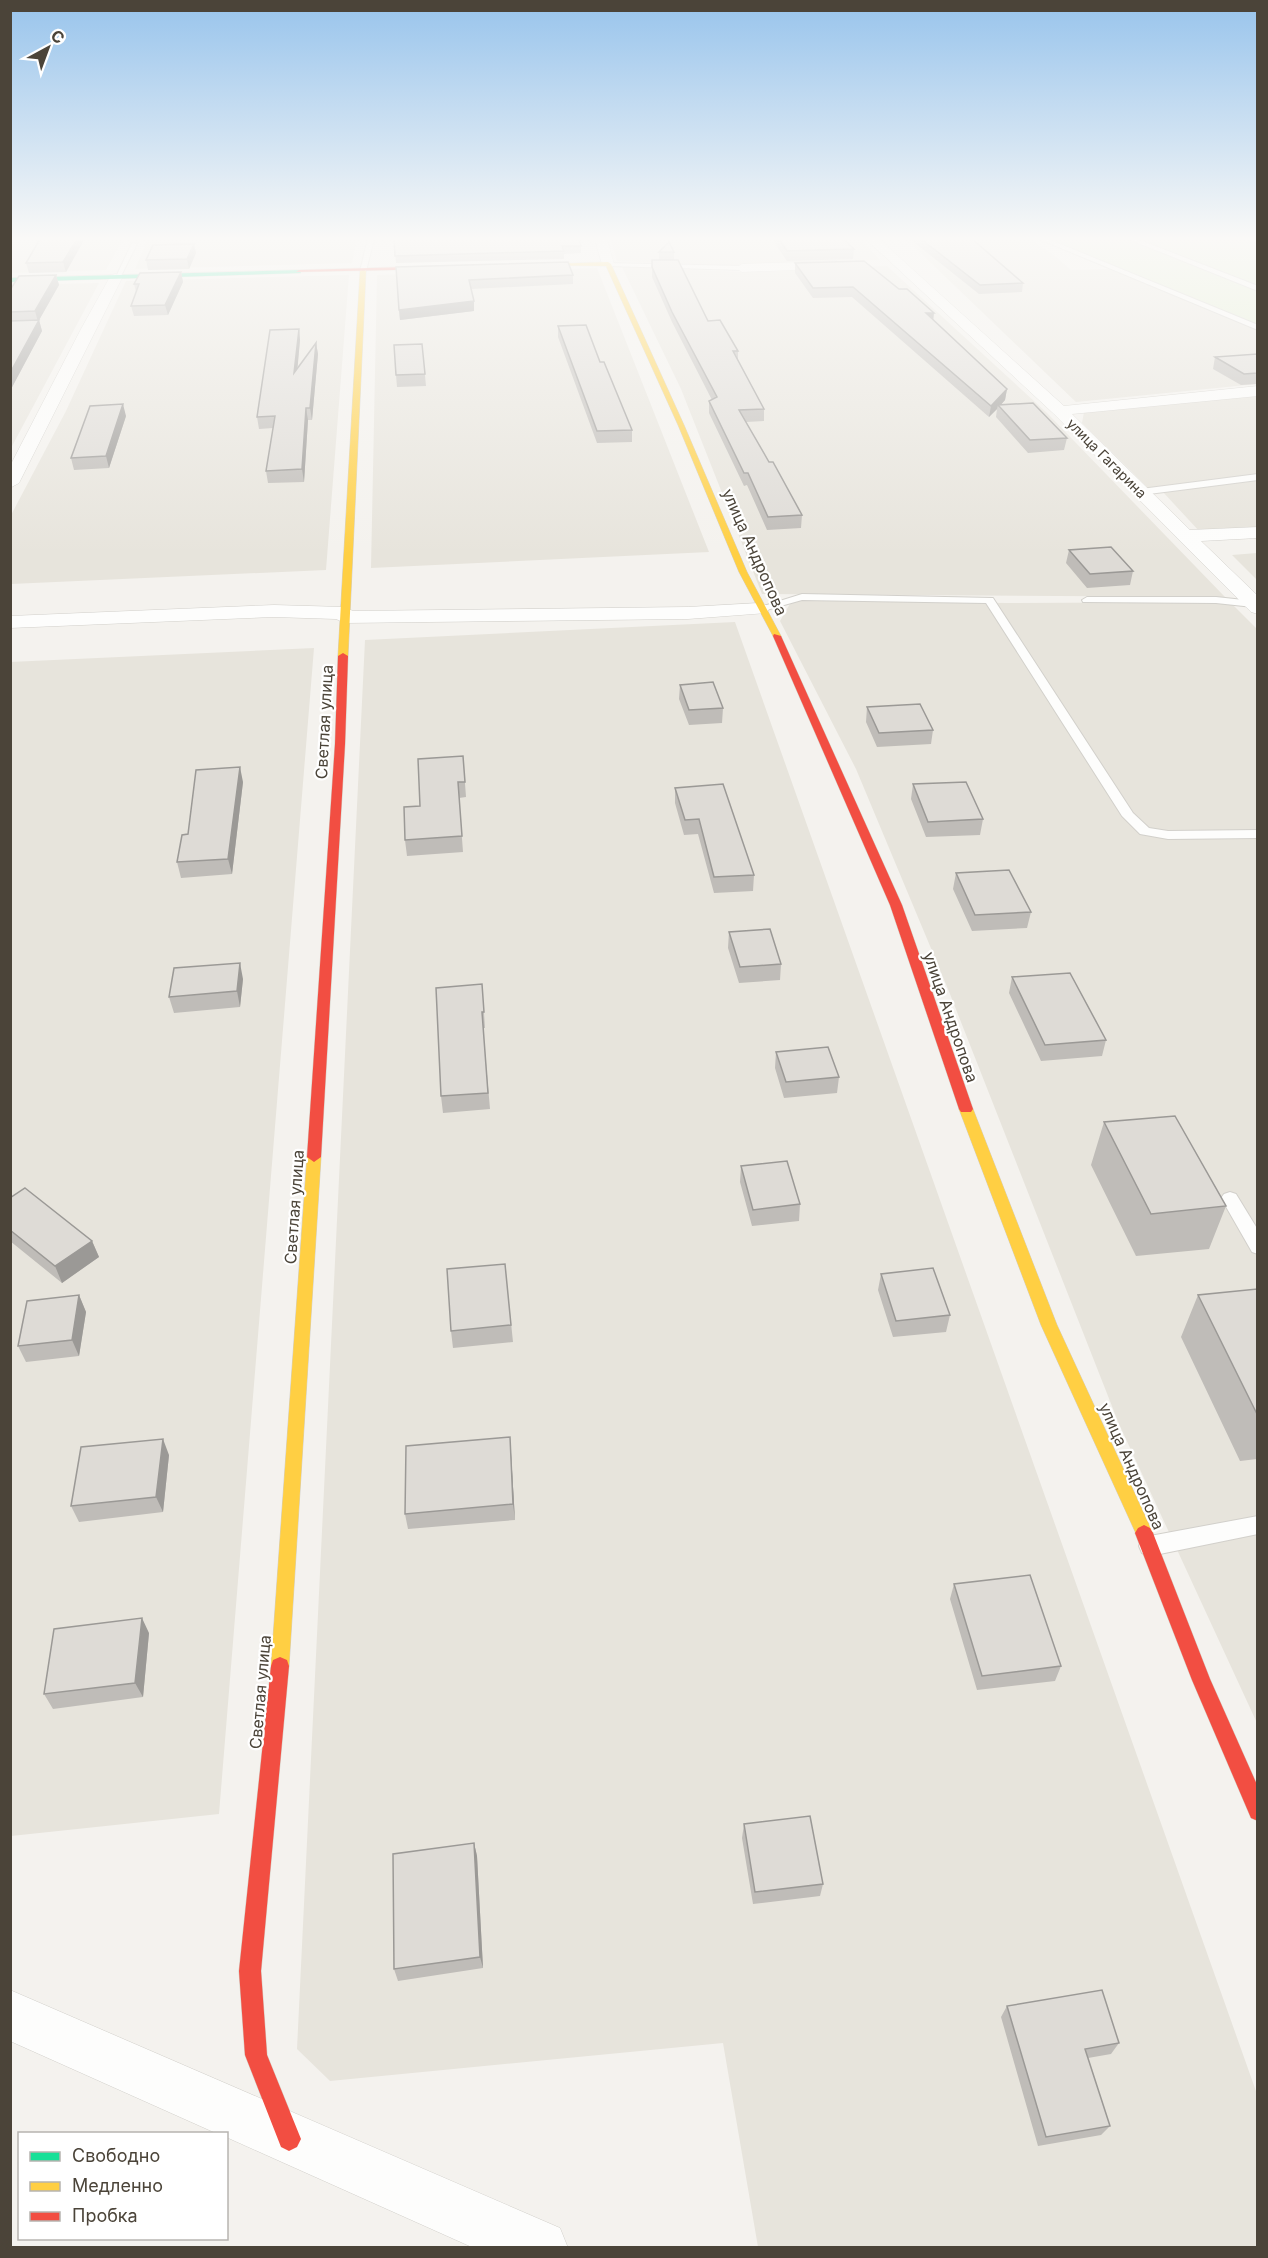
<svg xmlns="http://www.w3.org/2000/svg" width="1268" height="2258" viewBox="0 0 1268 2258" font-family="Inter,sans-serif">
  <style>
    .residential { fill: #e7e4dc }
    .green { fill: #e1eecf }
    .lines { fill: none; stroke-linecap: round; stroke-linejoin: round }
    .lane-casing { stroke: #d2d0cb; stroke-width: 2 }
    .street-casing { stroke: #d2d0cb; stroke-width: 1 }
    .fast-casing { stroke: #d3cfc5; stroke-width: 1 }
    .slow-casing { stroke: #d3cfc5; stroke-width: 1 }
    .jam-casing { stroke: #d3cfc5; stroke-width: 1 }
    .lane { fill: #fdfdfc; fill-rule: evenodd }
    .street { fill: #fdfdfc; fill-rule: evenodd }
    .fast { fill: #16e098; fill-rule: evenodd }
    .slow { fill: #ffcf43; fill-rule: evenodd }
    .jam { fill: #f24e42; fill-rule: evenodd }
    .wall { fill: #bfbcb8 }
    .shaded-wall { fill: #9b9996 }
    .building { fill: #dedbd6; stroke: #9b9996; stroke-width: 1.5 }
    .labels { text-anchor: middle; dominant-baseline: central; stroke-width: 4.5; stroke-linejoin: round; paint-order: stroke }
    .far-street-label { font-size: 14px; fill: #4b4439; stroke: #fff }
    .street-label { font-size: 16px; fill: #4b4439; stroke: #fff }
  </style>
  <rect width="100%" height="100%" fill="#f4f2ee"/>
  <!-- residential -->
  <path class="residential" d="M 10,239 L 123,239 L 106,270 L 11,273 Z
    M 148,239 L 357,239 L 352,263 L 135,269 Z
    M 611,239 L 861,239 L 880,260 L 731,266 L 617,261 Z
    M 906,239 L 1030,239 L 1055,256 L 1071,270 L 1110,269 L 1257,330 L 1257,384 L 1076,402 Z
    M 887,266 L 1047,413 L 1225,597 L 762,594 L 681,389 L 622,267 L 746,272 Z
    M 597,268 L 709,552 L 371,568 L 377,275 Z
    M 349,275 L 326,570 L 11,584 L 10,517 L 66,411 L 126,281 Z
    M 99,283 L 11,448 L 11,285 Z
    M 1257,395 L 1257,474 L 1148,488 L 1082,423 L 1084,412 Z
    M 1257,480 L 1257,530 L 1200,532 L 1162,491 Z
    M 1257,553 L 1258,553 L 1257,580 L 1232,555 Z
    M 806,600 L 1006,603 L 1219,602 L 1233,605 L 1257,629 L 1257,1723 L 1119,1424 L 948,989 L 856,769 L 780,621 L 791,602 Z
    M 735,622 L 1257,2094 L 1257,2247 L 758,2247 L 723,2043 L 330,2081 L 297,2049 L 365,640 Z
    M 314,648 L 219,1814 L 11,1836 L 10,662 Z"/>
  <!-- green -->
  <path class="green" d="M 1038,239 L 1257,239 L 1257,329 Z"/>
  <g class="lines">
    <defs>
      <path id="lane" d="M 368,239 L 374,239 L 366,271 L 363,273 L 360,271 Z
        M 1039,239 L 1048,239 L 1258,325 L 1258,330 Z
        M 1128,239 L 1137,239 L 1258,286 L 1258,291 Z
        M 1248,239 L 1258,240 L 1258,244 L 1249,240 Z
        M 132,243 L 137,244 L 120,278 L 115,279 Z
        M 606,263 L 742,266 L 745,268 L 742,270 L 608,266 Z
        M 1258,474 L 1258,480 L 1141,495 L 1136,492 L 1141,489 Z
        M 802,594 L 993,598 L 1133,813 L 1149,828 L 1168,831 L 1258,830 L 1258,838 L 1168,839 L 1140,834 L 1122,816 L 986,603 L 802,600 L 759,612 L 754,609 Z
        M 1087,597 L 1216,597 L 1253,601 L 1257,602 L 1258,605 L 1253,607 L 1216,603 L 1083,602 L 1082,600 Z
        M 1230,1192 L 1236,1194 L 1258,1230 L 1258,1254 L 1252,1252 L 1221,1198 L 1224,1194 Z
        M 1258,1516 L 1258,1534 L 1150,1556 L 1142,1553 L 1139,1546 L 1142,1539 L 1150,1536 Z"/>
      <path id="street" d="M 595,239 L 607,239 L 614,264 L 612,267 L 608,268 L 602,264 Z
        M 866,239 L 879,239 L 1064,406 L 1258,386 L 1258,396 L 1072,414 L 1190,530 L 1258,527 L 1258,538 L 1201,541 L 1258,596 L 1258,614 L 1251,612 L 1054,414 Z
        M 837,261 L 843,265 L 841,268 L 742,272 L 736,268 L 742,264 Z
        M 116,274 L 122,278 L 19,483 L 10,488 L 10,466 L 81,329 L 111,275 Z
        M 759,603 L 766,605 L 769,609 L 766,613 L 688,619 L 345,623 L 336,619 L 274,617 L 10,628 L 10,616 L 274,605 L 344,607 L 353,611 L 688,607 Z
        M 10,1990 L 560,2228 L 568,2248 L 474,2248 L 226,2137 L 226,2134 L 218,2134 L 10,2041 Z"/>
      <path id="fast" d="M 299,270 L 301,273 L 10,282 L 10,278 Z"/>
      <path id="slow" d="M 608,262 L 611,264 L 684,425 L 747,572 L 781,636 L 780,638 L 773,636 L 739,572 L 678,425 L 606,266 L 522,265 Z
        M 363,269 L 366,271 L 348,656 L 343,659 L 338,656 L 360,271 Z
        M 966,1104 L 973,1109 L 1057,1325 L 1153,1533 L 1150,1538 L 1144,1541 L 1138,1538 L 1041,1325 L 959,1109 Z
        M 314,1152 L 321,1157 L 289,1666 L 287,1672 L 280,1675 L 273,1672 L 271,1666 L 307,1157 Z"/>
      <path id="jam" d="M 441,266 L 443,269 L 296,272 L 299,270 Z
        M 774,634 L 781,636 L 902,905 L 973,1109 L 971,1112 L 961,1112 L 959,1109 L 890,905 L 773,636 Z
        M 343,653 L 348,656 L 345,744 L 321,1157 L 314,1162 L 307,1157 L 335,744 L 338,656 Z
        M 1144,1525 L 1150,1528 L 1153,1533 L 1210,1679 L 1258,1787 L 1258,1821 L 1251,1818 L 1192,1680 L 1135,1533 L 1138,1528 Z
        M 280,1657 L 287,1660 L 289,1666 L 261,1971 L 267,2055 L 301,2139 L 297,2147 L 289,2151 L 281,2147 L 245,2055 L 239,1971 L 271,1666 L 273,1660 Z"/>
    </defs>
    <!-- lane casing -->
    <use href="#lane" class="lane-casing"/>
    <!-- street casing -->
    <use href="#street" class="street-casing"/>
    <!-- fast casing -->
    <use href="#fast" class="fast-casing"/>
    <!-- slow casing -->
    <use href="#slow" class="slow-casing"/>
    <!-- jam casing -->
    <use href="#jam" class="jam-casing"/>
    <!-- lane -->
    <use href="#lane" class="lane"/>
    <!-- street -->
    <use href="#street" class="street"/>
    <!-- fast -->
    <use href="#fast" class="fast"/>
    <!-- slow -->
    <use href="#slow" class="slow"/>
    <!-- jam -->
    <use href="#jam" class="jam"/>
  </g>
  <!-- wall -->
  <path class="wall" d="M 40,239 L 84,239 L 84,240 L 66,272 L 29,273 L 26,263 Z
    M 394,239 L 581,246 L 581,253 L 564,254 L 564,259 L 396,263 Z
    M 772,239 L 843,239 L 854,249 L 853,259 L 787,261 Z
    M 910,239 L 972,239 L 1023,283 L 1022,292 L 979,294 Z
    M 194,244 L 196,253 L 189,269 L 148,270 L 146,260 Z
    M 659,252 L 674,252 L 674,260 L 708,321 L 738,351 L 738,360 L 764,409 L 764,421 L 746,422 L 769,462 L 802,515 L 801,528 L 767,530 L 747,485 L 744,486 L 709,413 L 709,401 L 712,400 L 672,322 L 652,277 L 652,260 L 659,260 Z
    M 795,263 L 933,320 L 1007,389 L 1005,400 L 1000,405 L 1067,438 L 1064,450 L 1028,453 L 996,417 L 997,409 L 989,417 L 852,297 L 813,298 L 795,273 Z
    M 396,267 L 573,275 L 573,284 L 471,289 L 474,301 L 474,311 L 400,320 Z
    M 181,272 L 183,282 L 168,315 L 134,316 L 131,306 L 136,292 L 134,284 Z
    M 56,275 L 59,285 L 39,320 L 42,331 L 10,391 L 10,290 Z
    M 558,326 L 600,362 L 632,430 L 632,442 L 597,443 L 558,337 Z
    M 299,329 L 300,340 L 297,369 L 316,343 L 318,354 L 312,420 L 308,420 L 304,482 L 268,483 L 266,471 L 273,428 L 259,429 L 257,417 Z
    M 422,344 L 426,386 L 397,387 L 396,375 Z
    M 1257,354 L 1257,384 L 1241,385 L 1213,369 L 1215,357 Z
    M 126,416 L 109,468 L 74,470 L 71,458 Z
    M 1069,550 L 1133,571 L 1130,585 L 1087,588 L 1066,563 Z
    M 680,685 L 723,708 L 722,723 L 689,725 L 679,699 Z
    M 867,707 L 933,730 L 931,744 L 877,747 L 866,722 Z
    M 463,756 L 466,797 L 459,798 L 463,852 L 407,856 L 405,840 L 420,806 Z
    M 243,782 L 232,874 L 181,878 L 177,862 L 188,834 Z
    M 913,784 L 983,819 L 980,835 L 926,837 L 911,799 Z
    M 675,788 L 754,875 L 753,891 L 714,893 L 698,834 L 684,835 L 675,803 Z
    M 956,873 L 1031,912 L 1027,928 L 972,931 L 953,889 Z
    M 729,932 L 781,964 L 780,980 L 739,983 L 728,948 Z
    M 1012,977 L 1106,1040 L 1102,1056 L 1041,1061 L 1009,993 Z
    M 243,979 L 240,1007 L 174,1013 L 169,997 Z
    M 482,984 L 485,1028 L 483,1028 L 490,1109 L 443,1113 L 441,1096 Z
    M 776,1052 L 839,1077 L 837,1093 L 784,1098 L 775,1068 Z
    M 1104,1122 L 1226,1206 L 1209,1249 L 1136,1256 L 1091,1165 Z
    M 741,1166 L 800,1204 L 799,1221 L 752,1226 L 740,1182 Z
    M 10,1198 L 92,1241 L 99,1257 L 62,1283 L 10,1241 Z
    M 505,1264 L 513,1342 L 453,1348 L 451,1331 Z
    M 881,1274 L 950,1315 L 946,1332 L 893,1337 L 878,1290 Z
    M 1257,1289 L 1257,1459 L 1240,1461 L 1181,1337 L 1198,1295 Z
    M 79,1295 L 86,1312 L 79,1356 L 26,1362 L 18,1346 Z
    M 511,1453 L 515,1520 L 408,1529 L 405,1514 Z
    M 169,1455 L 163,1512 L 79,1522 L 71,1506 Z
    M 954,1584 L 1061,1666 L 1055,1681 L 977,1690 L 950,1599 Z
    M 149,1633 L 143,1697 L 53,1709 L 44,1694 Z
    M 744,1824 L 823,1884 L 820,1896 L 753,1904 L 742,1838 Z
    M 474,1843 L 477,1856 L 483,1968 L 398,1981 L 394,1969 Z
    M 1007,2006 L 1119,2043 L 1111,2054 L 1088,2058 L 1110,2126 L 1101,2135 L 1038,2146 L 1001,2017 Z"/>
  <!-- shaded-wall -->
  <path class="shaded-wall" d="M 77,239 L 84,240 L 66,272 L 63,262 Z
    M 194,244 L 196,253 L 189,269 L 187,259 Z
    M 181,272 L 183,282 L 168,315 L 165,305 Z
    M 56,275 L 59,285 L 38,322 L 35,311 Z
    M 474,301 L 474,311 L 400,320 L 399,310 Z
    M 926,313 L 934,313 L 933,323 Z
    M 39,320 L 42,331 L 10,391 L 10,373 Z
    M 299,329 L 300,340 L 296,385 L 294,373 Z
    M 316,343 L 318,354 L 312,420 L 310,408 Z
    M 1007,389 L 1005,400 L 999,407 L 998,405 L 997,409 L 989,417 L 991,406 Z
    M 123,404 L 126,416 L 109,468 L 106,456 Z
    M 306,408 L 308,420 L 304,482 L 302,469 Z
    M 240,767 L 243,782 L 232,874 L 228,859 Z
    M 240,963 L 243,979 L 240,1007 L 237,991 Z
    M 92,1241 L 99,1257 L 62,1283 L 55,1266 Z
    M 79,1295 L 86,1312 L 79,1356 L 72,1340 Z
    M 510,1437 L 511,1453 L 515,1520 L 513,1504 Z
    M 163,1439 L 169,1455 L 163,1512 L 156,1497 Z
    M 142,1618 L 149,1633 L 143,1697 L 135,1683 Z
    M 474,1843 L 477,1856 L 483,1968 L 480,1957 Z"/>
  <!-- building -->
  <path class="building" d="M 40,239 L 77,239 L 63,262 L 26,263 Z
    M 394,239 L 579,239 L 581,246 L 562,246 L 564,251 L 395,256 Z
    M 779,239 L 843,239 L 854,249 L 787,251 Z
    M 921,239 L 972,239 L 1023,283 L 980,285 Z
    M 669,242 L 674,252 L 659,252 Z
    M 194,244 L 187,259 L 146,260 L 153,245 Z
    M 652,260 L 678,260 L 708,321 L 720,320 L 738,351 L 733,351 L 764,409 L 739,410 L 769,462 L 773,462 L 802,515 L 768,517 L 748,473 L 744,473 L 709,401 L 717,397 L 672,312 L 652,267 Z
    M 864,261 L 899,289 L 907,289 L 934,313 L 926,313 L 1007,389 L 991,406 L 853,287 L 813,288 L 795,263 Z
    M 568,262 L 573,275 L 469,280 L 474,301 L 399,310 L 396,267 Z
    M 181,272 L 165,305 L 131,306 L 139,284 L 134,284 L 140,273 Z
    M 56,275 L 35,311 L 10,312 L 10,290 L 19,276 Z
    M 39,320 L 10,373 L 10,321 Z
    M 586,325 L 600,362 L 604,362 L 632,430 L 597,431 L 558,326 Z
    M 299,329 L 294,373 L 316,343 L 310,408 L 306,408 L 302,469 L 266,471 L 275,416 L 257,417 L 270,330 Z
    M 422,344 L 425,374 L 396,375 L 394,345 Z
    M 1257,354 L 1257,373 L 1244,374 L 1215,357 Z
    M 1033,403 L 1067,438 L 1030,440 L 998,405 Z
    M 123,404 L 106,456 L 71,458 L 90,406 Z
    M 1111,547 L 1133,571 L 1090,574 L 1069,550 Z
    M 713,682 L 723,708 L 689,710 L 680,685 Z
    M 920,704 L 933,730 L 879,733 L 867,707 Z
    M 463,756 L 465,782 L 458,782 L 462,836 L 405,840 L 404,807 L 420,806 L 418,759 Z
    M 240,767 L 228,859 L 177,862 L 182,835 L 188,834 L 196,770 Z
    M 966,782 L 983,819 L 928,822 L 913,784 Z
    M 723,784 L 754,875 L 714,877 L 699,819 L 685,820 L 675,788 Z
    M 1009,870 L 1031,912 L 975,915 L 956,873 Z
    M 770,929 L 781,964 L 740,967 L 729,932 Z
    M 240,963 L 237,991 L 169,997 L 174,968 Z
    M 1070,973 L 1106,1040 L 1045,1045 L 1012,977 Z
    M 482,984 L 484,1012 L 482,1012 L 488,1093 L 441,1096 L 436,988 Z
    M 828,1047 L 839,1077 L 786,1082 L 776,1052 Z
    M 1175,1116 L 1226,1206 L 1151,1214 L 1104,1122 Z
    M 787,1161 L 800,1204 L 753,1210 L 741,1166 Z
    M 25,1188 L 92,1241 L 55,1266 L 10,1230 L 10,1198 Z
    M 505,1264 L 511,1325 L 451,1331 L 447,1269 Z
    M 933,1268 L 950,1315 L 896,1321 L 881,1274 Z
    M 1257,1289 L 1257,1414 L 1198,1295 Z
    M 79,1295 L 72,1340 L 18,1346 L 27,1301 Z
    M 510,1437 L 513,1504 L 405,1514 L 406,1446 Z
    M 163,1439 L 156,1497 L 71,1506 L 81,1447 Z
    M 1030,1575 L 1061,1666 L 982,1676 L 954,1584 Z
    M 142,1618 L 135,1683 L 44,1694 L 54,1629 Z
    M 810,1816 L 823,1884 L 755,1892 L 744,1824 Z
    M 474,1843 L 480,1957 L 394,1969 L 393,1854 Z
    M 1102,1990 L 1119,2043 L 1085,2049 L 1110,2126 L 1046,2137 L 1007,2006 Z"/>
  <!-- sky -->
  <linearGradient id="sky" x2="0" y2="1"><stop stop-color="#98c4ec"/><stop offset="0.43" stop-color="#faf9f7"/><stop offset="1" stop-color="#faf9f7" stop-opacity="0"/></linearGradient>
  <rect width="1268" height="555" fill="url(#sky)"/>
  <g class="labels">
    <!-- far-street labels -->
    <g class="far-street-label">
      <text transform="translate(1107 458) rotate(45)">улица Гагарина</text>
    </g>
    <!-- street labels -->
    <g class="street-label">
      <text transform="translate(755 552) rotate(66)">улица Андропова</text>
      <text transform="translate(324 722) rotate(-87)">Светлая улица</text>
      <text transform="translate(951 1017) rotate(71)">улица Андропова</text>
      <text transform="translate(294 1207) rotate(-86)">Светлая улица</text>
      <text transform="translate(1132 1466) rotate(66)">улица Андропова</text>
      <text transform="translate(260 1692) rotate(-85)">Светлая улица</text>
    </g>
  </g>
  <!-- border -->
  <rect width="1268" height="2258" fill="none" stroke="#4b4439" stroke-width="24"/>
  <!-- legend -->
  <rect x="18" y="2132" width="210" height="108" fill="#ffffff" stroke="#b7b4b0" stroke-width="1.5"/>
  <rect x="30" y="2152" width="30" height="9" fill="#16e098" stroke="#b7b4b0" stroke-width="1.5"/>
  <text x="72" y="2162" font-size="18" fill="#4b4439">Свободно</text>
  <rect x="30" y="2182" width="30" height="9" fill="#ffcf43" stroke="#b7b4b0" stroke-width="1.5"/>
  <text x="72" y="2192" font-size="18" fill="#4b4439">Медленно</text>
  <rect x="30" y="2212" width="30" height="9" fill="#f24e42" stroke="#b7b4b0" stroke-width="1.5"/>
  <text x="72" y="2222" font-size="18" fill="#4b4439">Пробка</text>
  <!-- north arrow -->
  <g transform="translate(48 48) rotate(41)" stroke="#ffffff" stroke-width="4.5" paint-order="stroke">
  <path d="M0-4.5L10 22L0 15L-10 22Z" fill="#4b4439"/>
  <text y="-9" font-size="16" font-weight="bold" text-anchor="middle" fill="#4b4439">С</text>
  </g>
</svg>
